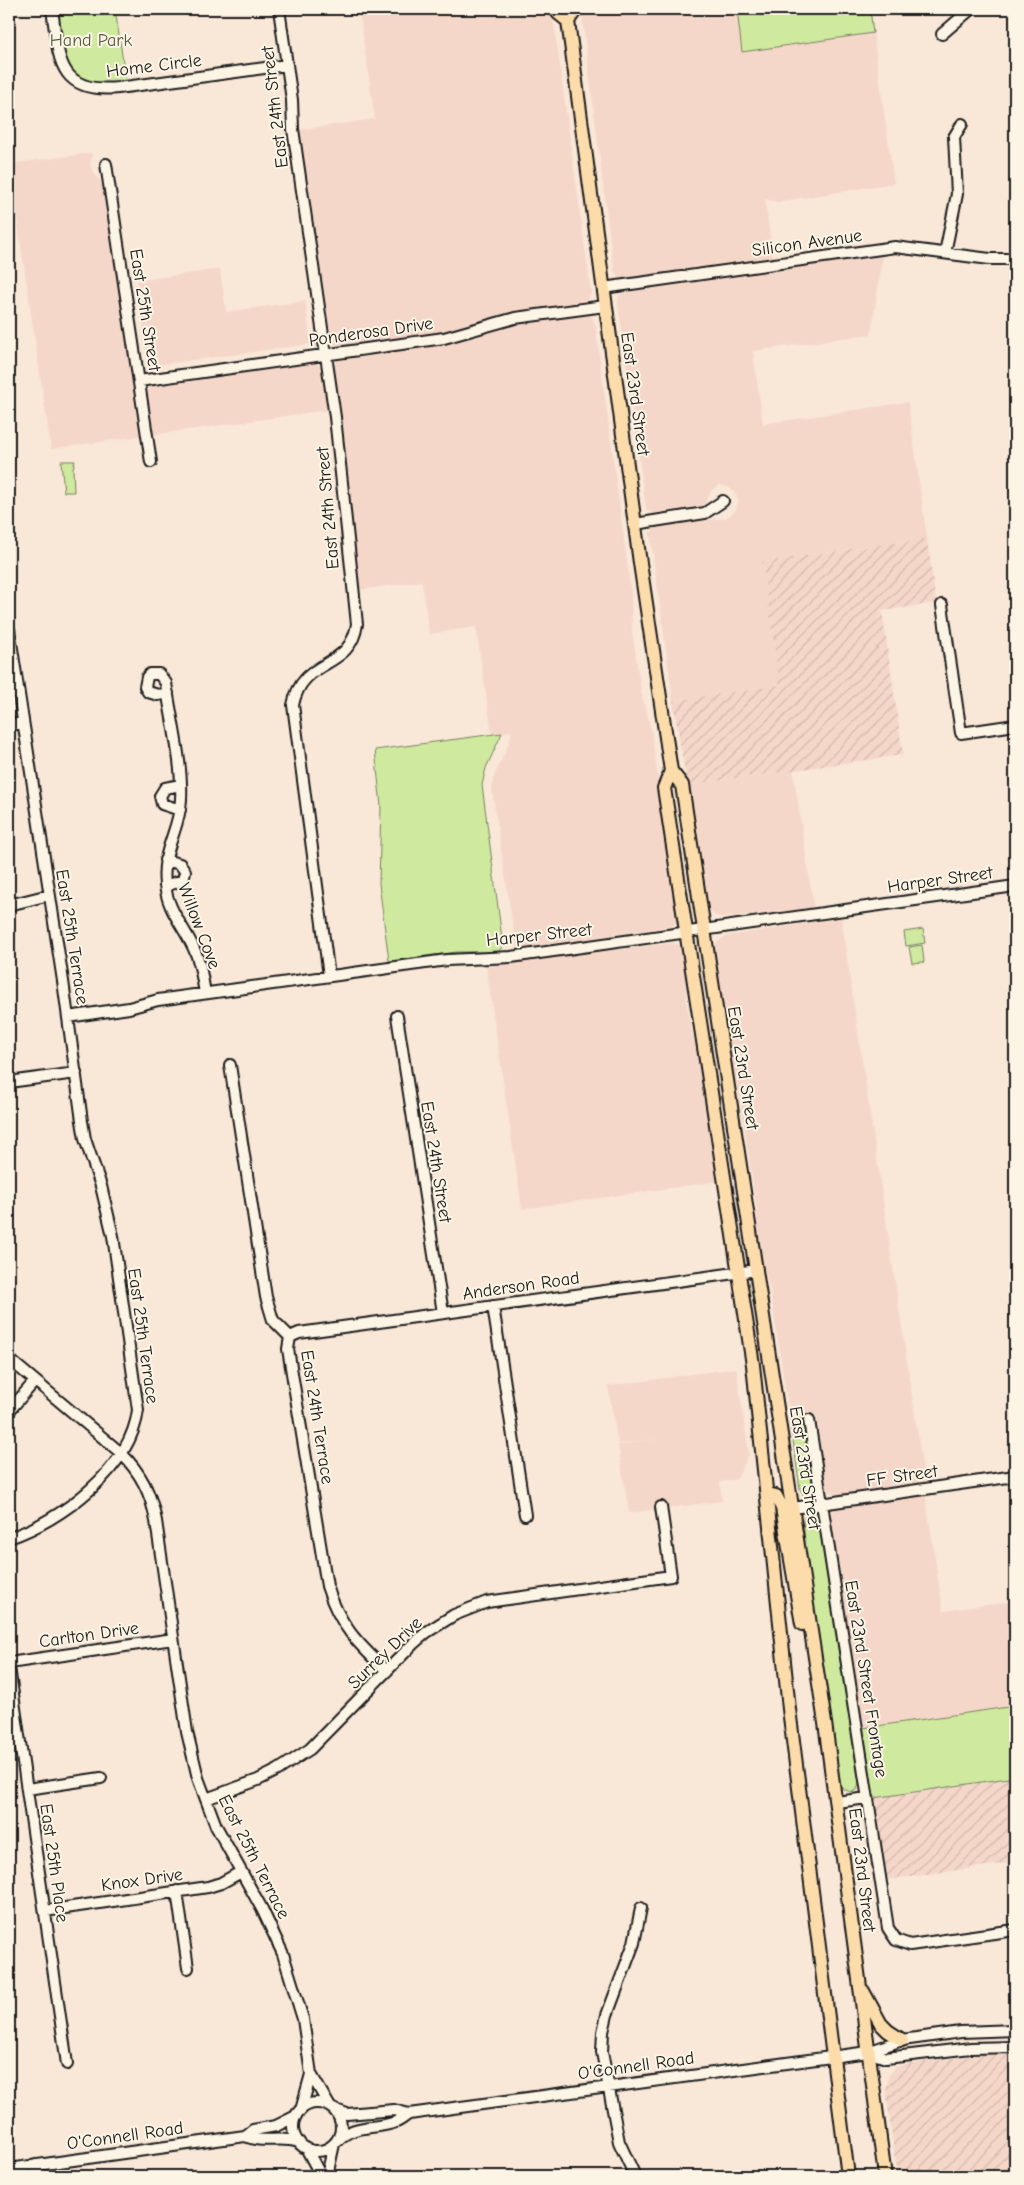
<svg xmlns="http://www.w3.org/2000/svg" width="1024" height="2185" viewBox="0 0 1024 2185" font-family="'Comic Neue',sans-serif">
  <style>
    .built { fill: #f5d7c9 }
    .industrial { fill: url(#industrial-furrows) }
    .green { fill: #cfe99f; stroke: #76825e }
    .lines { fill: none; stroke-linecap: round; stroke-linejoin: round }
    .minor-casing { stroke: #1c1c1c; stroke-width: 14 }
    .major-casing { stroke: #1c1c1c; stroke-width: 16 }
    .minor { stroke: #fcf5e5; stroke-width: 10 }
    .major { stroke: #fddcac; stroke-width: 12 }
    .labels { text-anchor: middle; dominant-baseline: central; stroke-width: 4; stroke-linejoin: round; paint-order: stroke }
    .park-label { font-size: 18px; fill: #525a43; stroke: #fcf5e5 }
    .street-label { font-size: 18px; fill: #1c1c1c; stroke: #fcf5e5 }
  </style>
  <defs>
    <pattern id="industrial-furrows" width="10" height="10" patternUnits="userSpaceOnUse" patternTransform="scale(1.25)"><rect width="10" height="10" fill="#f5d7c9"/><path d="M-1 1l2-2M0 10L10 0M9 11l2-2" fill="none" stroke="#d1b8ac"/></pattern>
  </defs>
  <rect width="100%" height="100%" fill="#f9e7d8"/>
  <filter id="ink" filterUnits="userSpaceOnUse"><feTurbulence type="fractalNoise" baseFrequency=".02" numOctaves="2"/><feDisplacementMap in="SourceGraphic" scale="10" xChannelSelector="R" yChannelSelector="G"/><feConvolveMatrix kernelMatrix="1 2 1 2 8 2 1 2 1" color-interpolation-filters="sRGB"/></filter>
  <g filter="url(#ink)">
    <!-- built -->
    <path class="built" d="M 359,9 L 552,9 L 591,292 L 588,299 L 585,302 L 499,315 L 440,333 L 341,346 L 337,346 L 331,342 L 299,130 L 375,119 Z
      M 581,9 L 737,9 L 743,52 L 873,33 L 894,183 L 778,202 L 765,199 L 773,258 L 627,279 L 620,278 L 614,271 Z
      M 92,153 L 90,165 L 92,170 L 104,187 L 141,436 L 51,449 L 9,164 Z
      M 883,254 L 871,334 L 753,351 L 763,424 L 908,402 L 927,538 L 763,562 L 781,685 L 673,701 L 650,533 L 657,526 L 726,518 L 736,510 L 739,501 L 736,494 L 730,488 L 720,485 L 712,490 L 704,505 L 699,509 L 654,515 L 646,509 L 618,302 L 619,296 L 627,290 Z
      M 220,269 L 226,312 L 305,301 L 311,344 L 149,366 L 137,281 Z
      M 584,314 L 591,316 L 595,323 L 631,592 L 632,631 L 641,692 L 651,729 L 678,918 L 674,925 L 668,927 L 521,948 L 517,946 L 515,940 L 492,790 L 493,779 L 509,743 L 512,731 L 492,734 L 476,627 L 429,634 L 422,581 L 358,590 L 343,434 L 334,366 L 338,359 L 342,358 L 445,343 L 512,324 Z
      M 314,362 L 318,364 L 322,370 L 328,410 L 152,435 L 147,395 L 148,390 L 153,385 Z
      M 793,770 L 814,908 L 723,918 L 715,916 L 706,906 L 687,785 Z
      M 841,918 L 925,1483 L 838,1495 L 830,1492 L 826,1487 L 816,1416 L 790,1420 L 770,1289 L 759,1252 L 757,1211 L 739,1092 L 729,1056 L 714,951 L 717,942 L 726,936 Z
      M 673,943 L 680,945 L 684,951 L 688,973 L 686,999 L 692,1033 L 700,1057 L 720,1181 L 522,1209 L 486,965 Z
      M 736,1368 L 749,1454 L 737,1479 L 720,1482 L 722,1501 L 629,1513 L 618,1445 L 659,1439 L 618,1444 L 608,1386 Z
      M 925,1493 L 943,1611 L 1015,1601 L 1015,1706 L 863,1728 L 830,1516 L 834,1510 L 839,1506 Z"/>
    <!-- industrial -->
    <path class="industrial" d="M 927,538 L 936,603 L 882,611 L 903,755 L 687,785 L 673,701 L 780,685 L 762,562 Z
      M 1015,1777 L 1015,1862 L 887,1880 L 874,1798 Z
      M 988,2054 L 1015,2054 L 1015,2176 L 897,2176 L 886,2089 L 889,2075 L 895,2068 L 904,2064 Z"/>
    <!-- green -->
    <path class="green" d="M 57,9 L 115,9 L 126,81 C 117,82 107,84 98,83 C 60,81 61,37 57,9 Z
      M 737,9 L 870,9 L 873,33 L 742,52 Z
      M 61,461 L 75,461 L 73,468 L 74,492 L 64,492 Z
      M 502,733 L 486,768 L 482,785 L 503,946 L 498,952 L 457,952 L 389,961 L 379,884 L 381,806 L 375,750 Z
      M 923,929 L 925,943 L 906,946 L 904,932 Z
      M 922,945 L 924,962 L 912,963 L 909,947 Z
      M 803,1418 L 813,1486 L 813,1492 L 809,1497 L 804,1496 L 800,1489 L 790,1420 Z
      M 809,1512 L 813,1513 L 818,1518 L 859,1783 L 857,1790 L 851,1792 L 843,1789 L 840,1783 L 807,1565 L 803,1520 Z
      M 1015,1706 L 1015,1777 L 874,1798 L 863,1728 Z"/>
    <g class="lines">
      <defs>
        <path id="minor" d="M 52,9 C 59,56 56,94 118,88 L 287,65
          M 279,9 L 292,100 L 293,129 L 335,417 L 357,624 C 350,672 303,655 293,705 L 329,976
          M 942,34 L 971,9
          M 106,164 L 151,462
          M 945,253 L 957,194 L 954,137 L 962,124
          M 603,288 L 895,247 L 990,259 L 1015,259
          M 139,381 L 444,338 L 515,318 L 605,306
          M 635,524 L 705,513 L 723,501
          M 942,605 L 961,733 L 1015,725
          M 9,629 L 63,981 L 82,1121 L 85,1139 L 101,1186 L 113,1236 L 138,1410 C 131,1468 61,1521 9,1538
          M 168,693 L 158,695 L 148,692 L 145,687 L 147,677 L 150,674 L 159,674 L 166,683 C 171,718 183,765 181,799 C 180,830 161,850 165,884 C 167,910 184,926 194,949 C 201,963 202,978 205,993
          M 9,725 L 23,723
          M 180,810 L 162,804 L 160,796 L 165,788 L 181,785
          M 165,886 L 183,880 L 185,871 L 180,864 L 165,860
          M 9,905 L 49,895
          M 397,1016 L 443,1313
          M 68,1017 L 129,1008 L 158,1000 L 447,960 L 511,957 L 1015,886
          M 230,1065 L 266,1297 L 273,1320 L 290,1337
          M 9,1082 L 76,1073
          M 493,1306 L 525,1515
          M 290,1337 L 299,1333 L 757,1270
          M 290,1337 L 288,1349 L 327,1586 C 339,1625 358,1644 387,1671
          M 9,1359 L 121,1453 C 141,1473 151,1493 156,1521 L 187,1732 L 198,1778 L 216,1826 L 262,1909 L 283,1954 L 303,2019 L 311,2074 L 330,2107
          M 9,1411 L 35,1381
          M 809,1420 L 888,1928 L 896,1940 L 910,1945 L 1015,1930
          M 793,1508 L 1015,1476
          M 9,1663 L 173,1639
          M 9,1667 L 67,2064
          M 27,1789 L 101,1778
          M 206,1799 L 258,1780 L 278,1770 L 310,1749 L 413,1644 L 427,1632 L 454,1615 L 487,1602 L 671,1576 L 661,1507
          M 836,1802 L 868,1798
          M 177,1891 L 188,1968
          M 45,1911 L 208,1887 L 221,1883 L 241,1872
          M 868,2052 L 886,2058 L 971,2048 L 1015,2047
          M293 2127a24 24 0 1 1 48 0a24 24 0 1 1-48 0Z
          M 333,2109 L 347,2114 L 394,2110 L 409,2114 L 868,2052 L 902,2040 L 961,2032 L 1015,2030
          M 301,2110 L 311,2074
          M 245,2136 C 262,2144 281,2136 299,2142
          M 337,2141 C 354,2123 375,2130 396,2122 C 400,2121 405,2116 409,2114
          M 306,2148 L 321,2176
          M 36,2165 L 38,2176
          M 9,2169 L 245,2136 L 253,2130 L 276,2126 L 296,2116
          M 327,2176 L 334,2144
          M 635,2176 L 619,2142 L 602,2052 L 603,2032 L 607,2015 L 634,1943 L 641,1908"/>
        <path id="major" d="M 557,9 L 558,13 L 568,21 L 640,563 L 671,771 L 664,788 L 753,1365 L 789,1709 L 848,2176
          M 568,21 L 575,11 L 575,9
          M 671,771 L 682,785 L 825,1723 L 885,2176
          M 768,1494 L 776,1496 L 782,1508 L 802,1624
          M 863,1991 L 881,2024 L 888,2031 L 902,2040"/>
      </defs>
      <!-- minor casing -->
      <use href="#minor" class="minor-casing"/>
      <!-- major casing -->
      <use href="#major" class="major-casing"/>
      <!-- minor -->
      <use href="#minor" class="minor"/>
      <!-- major -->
      <use href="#major" class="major"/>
    </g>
  </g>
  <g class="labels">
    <!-- park labels -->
    <g class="park-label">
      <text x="91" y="40">Hand Park</text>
    </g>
    <!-- street labels -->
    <g class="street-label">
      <text transform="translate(154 66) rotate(-7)">Home Circle</text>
      <text transform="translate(275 107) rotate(-97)">East 24th Street</text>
      <text transform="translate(807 243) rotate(-8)">Silicon Avenue</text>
      <text transform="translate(145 310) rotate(81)">East 25th Street</text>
      <text transform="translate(371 332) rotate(-8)">Ponderosa Drive</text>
      <text transform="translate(635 394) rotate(82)">East 23rd Street</text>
      <text transform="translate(328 508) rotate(-95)">East 24th Street</text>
      <text transform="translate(940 880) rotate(-8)">Harper Street</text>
      <text transform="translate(199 926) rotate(69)">Willow Cove</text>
      <text transform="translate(539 935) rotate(-6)">Harper Street</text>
      <text transform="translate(72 937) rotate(81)">East 25th Terrace</text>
      <text transform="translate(743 1068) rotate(81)">East 23rd Street</text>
      <text transform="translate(436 1162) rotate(81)">East 24th Street</text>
      <text transform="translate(521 1286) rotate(-8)">Anderson Road</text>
      <text transform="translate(143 1336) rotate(82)">East 25th Terrace</text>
      <text transform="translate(317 1417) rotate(81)">East 24th Terrace</text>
      <text transform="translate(805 1468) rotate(81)">East 23rd Street</text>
      <text transform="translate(902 1476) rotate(-8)">FF Street</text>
      <text transform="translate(89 1635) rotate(-8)">Carlton Drive</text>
      <text transform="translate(385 1653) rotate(-44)">Surrey Drive</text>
      <text transform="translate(866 1679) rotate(81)">East 23rd Street Frontage</text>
      <text transform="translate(254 1857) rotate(63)">East 25th Terrace</text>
      <text transform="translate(54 1863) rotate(82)">East 25th Place</text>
      <text transform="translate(862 1870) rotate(83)">East 23rd Street</text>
      <text transform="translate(142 1880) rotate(-8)">Knox Drive</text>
      <text transform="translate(636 2066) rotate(-8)">O'Connell Road</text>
      <text transform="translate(125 2136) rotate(-8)">O'Connell Road</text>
    </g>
  </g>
  <!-- margin -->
  <rect width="1024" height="2185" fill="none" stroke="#fcf5e5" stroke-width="30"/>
  <rect x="15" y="15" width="994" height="2155" fill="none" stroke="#1c1c1c" stroke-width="2" filter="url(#ink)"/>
</svg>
